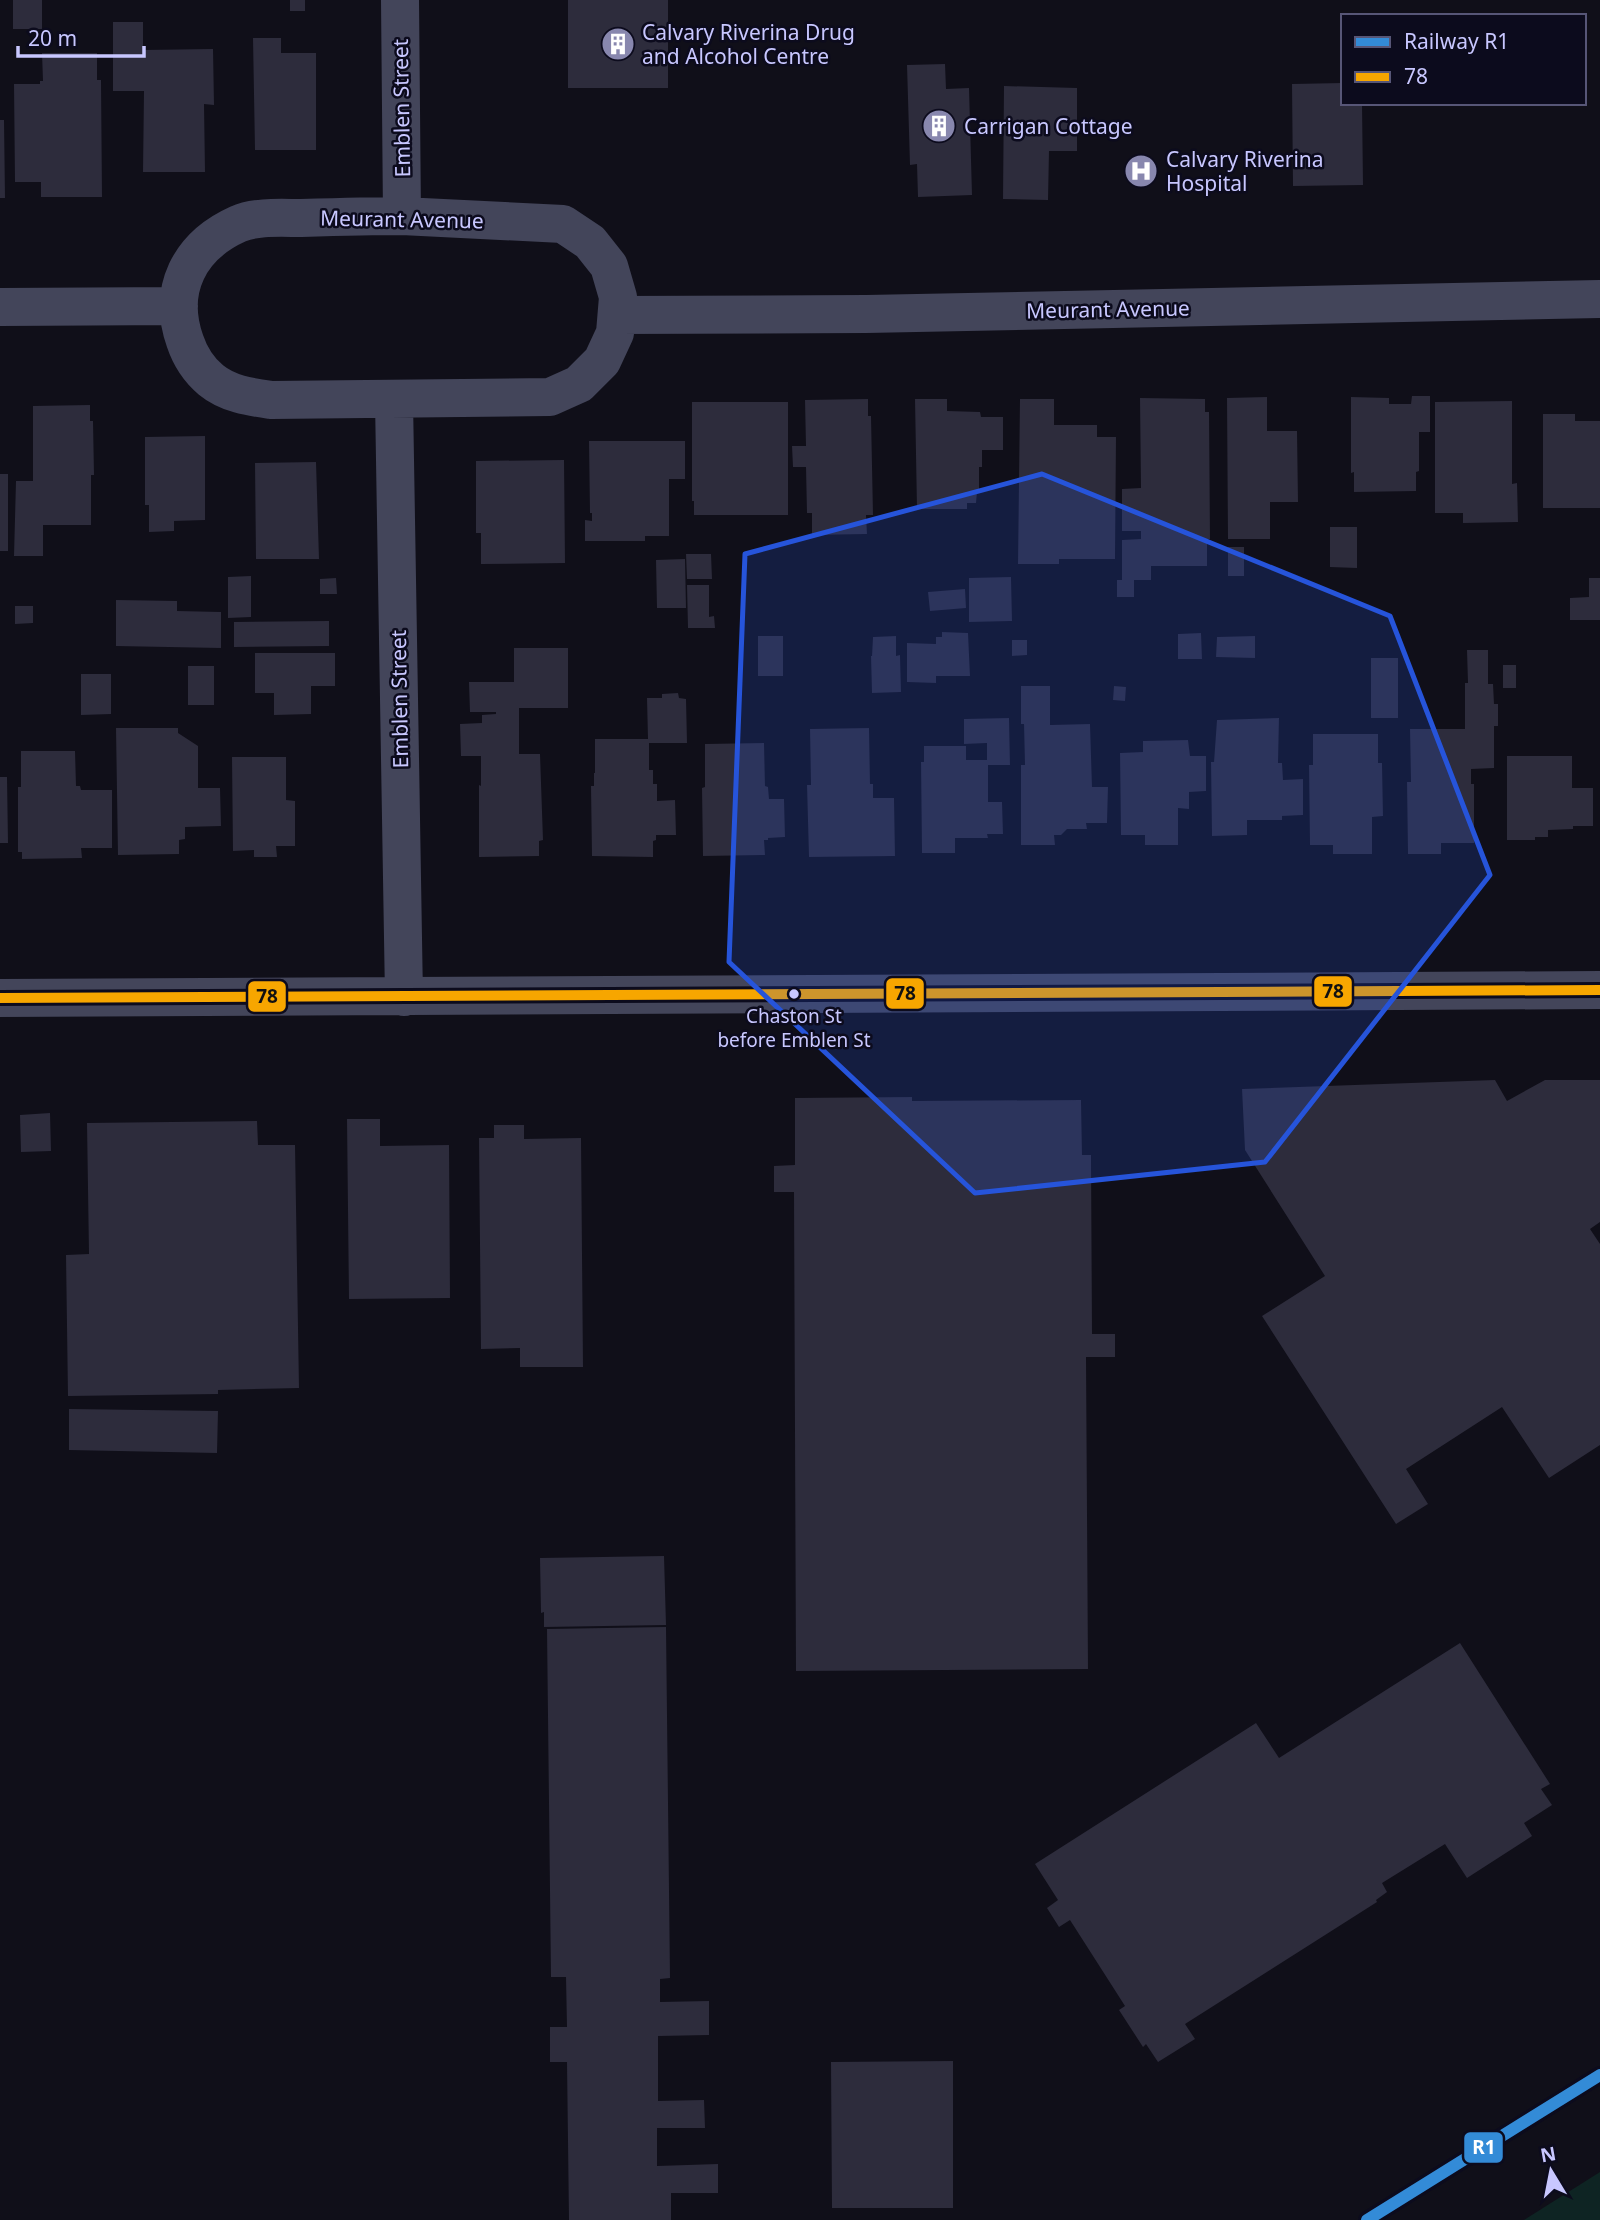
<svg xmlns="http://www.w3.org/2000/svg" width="1600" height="2220" viewBox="0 0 1600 2220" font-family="'Noto Sans',sans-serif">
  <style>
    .green { fill: #0e2423 }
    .building { fill: #2d2c3c }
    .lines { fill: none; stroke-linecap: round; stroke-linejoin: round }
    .minor { stroke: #43455a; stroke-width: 38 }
    .bus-1-casing { stroke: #0c0b1d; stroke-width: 16 }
    .bus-1 { stroke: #f7a600; stroke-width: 10 }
    .rail-1-casing { stroke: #0c0b1d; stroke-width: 18 }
    .rail-1 { stroke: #338bd7; stroke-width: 12 }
    .marked { fill: #2654da; fill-opacity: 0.2; stroke: #2654da; stroke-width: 5; stroke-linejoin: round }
    .bus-dot { fill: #c8c7ff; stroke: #0c0b1d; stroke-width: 2.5 }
    .labels { text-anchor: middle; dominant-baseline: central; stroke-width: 5; stroke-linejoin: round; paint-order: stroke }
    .bus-label { font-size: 19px; fill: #c8c7ff; stroke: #0c0b1d }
    .poi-label { font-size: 21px; fill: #c8c7ff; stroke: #0c0b1d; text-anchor: start }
    .street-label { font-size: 21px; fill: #c8c7ff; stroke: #0c0b1d }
    .line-badge { stroke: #0c0b1d; stroke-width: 2.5 }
    .badge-label { font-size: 19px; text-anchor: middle; font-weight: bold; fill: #fff }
    .pale-badge-label { font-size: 19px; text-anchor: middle; font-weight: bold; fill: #111 }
  </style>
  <rect width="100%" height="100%" fill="#100f19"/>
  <!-- green -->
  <path class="green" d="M 1600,2172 L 1600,2220 L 1524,2220 Z"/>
  <!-- building -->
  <path class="building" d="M 13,0 L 42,0 L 42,29 L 13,29 Z
    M 290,0 L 305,0 L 305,11 L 290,11 Z
    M 568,0 L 668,0 L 668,88 L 568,88 Z
    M 113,22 L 143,22 L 143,50 L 213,49 L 214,105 L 204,104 L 205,172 L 143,172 L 144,91 L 113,91 Z
    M 253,38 L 281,38 L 281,53 L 316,53 L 316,150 L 255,150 Z
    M 42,53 L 97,53 L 97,80 L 101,80 L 102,197 L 41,197 L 41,182 L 15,182 L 14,84 L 40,84 L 40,81 L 43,81 Z
    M 945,64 L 946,89 L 969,88 L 972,195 L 918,197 L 917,164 L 910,165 L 907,65 Z
    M 1343,83 L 1343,103 L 1362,103 L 1363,185 L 1293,186 L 1292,84 Z
    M 1004,86 L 1077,88 L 1077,151 L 1049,151 L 1048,200 L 1003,199 Z
    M 0,120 L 4,120 L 5,198 L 0,198 Z
    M 1412,396 L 1430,396 L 1430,432 L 1419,432 L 1419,471 L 1416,472 L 1416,491 L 1354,492 L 1354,472 L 1351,473 L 1351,397 L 1389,398 L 1389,404 L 1411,404 Z
    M 1267,397 L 1267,431 L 1297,431 L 1298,502 L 1270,502 L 1270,539 L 1228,539 L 1227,398 Z
    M 1140,398 L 1205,399 L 1205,412 L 1209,412 L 1210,539 L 1207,539 L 1207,566 L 1151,566 L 1151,580 L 1134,580 L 1134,597 L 1117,597 L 1117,580 L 1122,580 L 1122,540 L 1141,539 L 1141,531 L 1122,531 L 1122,489 L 1141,488 Z
    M 868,399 L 868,416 L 871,416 L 873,515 L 866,515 L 867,534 L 812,535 L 812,513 L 807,513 L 806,467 L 793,467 L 792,446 L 806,446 L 805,400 Z
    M 915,399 L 947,399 L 947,411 L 980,412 L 981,417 L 1003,417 L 1003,450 L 982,450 L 982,467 L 979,467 L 979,491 L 966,492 L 977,492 L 976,503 L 967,503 L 967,509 L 917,509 Z
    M 1020,399 L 1054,399 L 1054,425 L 1097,425 L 1097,437 L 1116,437 L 1115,559 L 1059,559 L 1059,564 L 1018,564 Z
    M 1512,401 L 1512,484 L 1517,483 L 1518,522 L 1463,523 L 1463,513 L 1435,513 L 1435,402 Z
    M 692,402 L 788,402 L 788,515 L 694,515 L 694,501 L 692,501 Z
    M 90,405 L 90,421 L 93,421 L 94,475 L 91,475 L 91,525 L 43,525 L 43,556 L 14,556 L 16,481 L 33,481 L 33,406 Z
    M 1543,414 L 1575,414 L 1575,421 L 1600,421 L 1600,508 L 1543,508 Z
    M 205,436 L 205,520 L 174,521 L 174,531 L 149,532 L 149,505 L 145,505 L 145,437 Z
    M 589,441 L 685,441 L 685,479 L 669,479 L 669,536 L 645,536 L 645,541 L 585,541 L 585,520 L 592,521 L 592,513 L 590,513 Z
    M 564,460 L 565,563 L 481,564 L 481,533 L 476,533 L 476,461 Z
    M 316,462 L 319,559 L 256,559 L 255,463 Z
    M 0,474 L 8,474 L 8,551 L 0,551 Z
    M 1330,527 L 1357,527 L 1357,568 L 1330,567 Z
    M 1228,547 L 1244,547 L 1244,576 L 1228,576 Z
    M 686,554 L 711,554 L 712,579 L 687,579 Z
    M 685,559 L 686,608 L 657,608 L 656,560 Z
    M 251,576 L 251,617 L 228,618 L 228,577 Z
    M 1011,577 L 1012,621 L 969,622 L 969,578 Z
    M 336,578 L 337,594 L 320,594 L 320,579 Z
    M 1589,578 L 1600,578 L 1600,620 L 1570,620 L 1570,598 L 1589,597 Z
    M 687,585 L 709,585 L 709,617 L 714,616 L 715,628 L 688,628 Z
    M 965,589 L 966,608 L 930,611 L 928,592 Z
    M 116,600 L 177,601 L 177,611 L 221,612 L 221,648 L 116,646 Z
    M 15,606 L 33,606 L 33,623 L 15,624 Z
    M 329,621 L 329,646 L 234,647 L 234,622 Z
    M 942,632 L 968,633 L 970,676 L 936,676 L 936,683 L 907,682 L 907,643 L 936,644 L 936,637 L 942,637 Z
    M 1201,633 L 1202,659 L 1178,659 L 1178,634 Z
    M 758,636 L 783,636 L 783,676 L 758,676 Z
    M 896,636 L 896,656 L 900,655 L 901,692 L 872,693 L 871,656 L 872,656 L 873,637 Z
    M 1255,636 L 1255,658 L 1216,657 L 1217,637 Z
    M 1012,640 L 1027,640 L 1027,655 L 1012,656 Z
    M 514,648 L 568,648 L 568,708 L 519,708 L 519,754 L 540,754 L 543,840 L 539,841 L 539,856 L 479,857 L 479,785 L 481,786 L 481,756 L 461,756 L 460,724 L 482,723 L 482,715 L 496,714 L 496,712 L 470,712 L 469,682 L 514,682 Z
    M 1467,650 L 1488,650 L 1488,684 L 1493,684 L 1494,704 L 1498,704 L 1498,726 L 1494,726 L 1494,768 L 1471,769 L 1471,784 L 1474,784 L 1474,843 L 1441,843 L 1441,854 L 1408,854 L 1407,782 L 1411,782 L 1410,729 L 1465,729 L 1465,683 L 1468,683 Z
    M 255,653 L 335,653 L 335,686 L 311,686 L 311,714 L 274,715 L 274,693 L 255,693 Z
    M 1371,658 L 1398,658 L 1398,718 L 1371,718 Z
    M 1503,665 L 1516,665 L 1516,688 L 1503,688 Z
    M 188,666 L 214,666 L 214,705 L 188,705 Z
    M 81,674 L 111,674 L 111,714 L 81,715 Z
    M 1021,686 L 1050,686 L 1050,725 L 1090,724 L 1092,787 L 1108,787 L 1107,823 L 1086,823 L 1087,829 L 1067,829 L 1061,835 L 1054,835 L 1055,845 L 1021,845 L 1021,765 L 1025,765 L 1024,724 L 1021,724 Z
    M 1114,686 L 1126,687 L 1125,701 L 1113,700 Z
    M 678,693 L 679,698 L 686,699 L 687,743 L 649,743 L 649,770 L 653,770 L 653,784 L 657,784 L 657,801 L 675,800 L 676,835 L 656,835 L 656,840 L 653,841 L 653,857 L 592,856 L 591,786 L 594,786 L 594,773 L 595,773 L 595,739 L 648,739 L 647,698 L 662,698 L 662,694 Z
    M 1009,718 L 1010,765 L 988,765 L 988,802 L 1002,802 L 1003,834 L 987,834 L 988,838 L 955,838 L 955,853 L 922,853 L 921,762 L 924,762 L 924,746 L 966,746 L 966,760 L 987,760 L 987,743 L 964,744 L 964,719 Z
    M 1279,718 L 1278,763 L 1282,763 L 1283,780 L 1303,779 L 1303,815 L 1282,816 L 1282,820 L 1247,820 L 1247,835 L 1212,836 L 1211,762 L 1214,762 L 1217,720 Z
    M 116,728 L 178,728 L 178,733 L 198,746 L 198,788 L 220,788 L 221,826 L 185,827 L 185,839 L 179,840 L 179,854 L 118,855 Z
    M 869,728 L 870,784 L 873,784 L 873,798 L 894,798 L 895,856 L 809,857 L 807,785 L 811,785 L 810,729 Z
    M 1313,734 L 1378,734 L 1378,763 L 1382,763 L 1383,816 L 1372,817 L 1372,854 L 1333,854 L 1333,845 L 1310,845 L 1309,765 L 1313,765 Z
    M 1188,740 L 1190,756 L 1206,756 L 1206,791 L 1189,792 L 1189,809 L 1178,808 L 1178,845 L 1145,845 L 1145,835 L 1121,835 L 1120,753 L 1143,752 L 1143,741 Z
    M 764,743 L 765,786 L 768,787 L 769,799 L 784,799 L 785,837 L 768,838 L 768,840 L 764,840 L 765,855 L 703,856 L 702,788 L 705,787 L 705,744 Z
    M 21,751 L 75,751 L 76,786 L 80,786 L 81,790 L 112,790 L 112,848 L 81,848 L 82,858 L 22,859 L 22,852 L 18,852 L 18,787 L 21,787 Z
    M 1507,756 L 1572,756 L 1572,788 L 1593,788 L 1593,826 L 1573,826 L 1573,829 L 1548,830 L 1548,837 L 1535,837 L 1535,840 L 1507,840 Z
    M 232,757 L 286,757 L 286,800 L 295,801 L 295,846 L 276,846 L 277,857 L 254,857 L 254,850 L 233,851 Z
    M 0,777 L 7,777 L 8,843 L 0,843 Z
    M 1495,1080 L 1507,1101 L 1545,1080 L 1600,1080 L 1600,1222 L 1590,1229 L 1600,1244 L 1600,1445 L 1549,1478 L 1502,1407 L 1406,1469 L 1428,1504 L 1396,1524 L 1262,1316 L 1325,1276 L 1245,1150 L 1242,1089 Z
    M 912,1097 L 912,1101 L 1081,1100 L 1082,1155 L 1091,1155 L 1092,1334 L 1115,1334 L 1115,1357 L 1086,1357 L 1088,1669 L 796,1671 L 794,1192 L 774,1192 L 774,1166 L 795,1165 L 795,1098 Z
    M 50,1113 L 51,1151 L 21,1152 L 20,1115 Z
    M 347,1119 L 380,1119 L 380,1146 L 449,1145 L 450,1298 L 349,1299 Z
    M 257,1121 L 258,1145 L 295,1145 L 299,1388 L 218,1390 L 218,1394 L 68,1396 L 66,1255 L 89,1254 L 87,1123 Z
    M 494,1125 L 524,1125 L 524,1139 L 581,1138 L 583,1367 L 520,1367 L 520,1348 L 481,1349 L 479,1138 L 494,1138 Z
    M 69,1409 L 218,1411 L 217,1453 L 69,1450 Z
    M 664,1556 L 666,1625 L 544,1627 L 544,1612 L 541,1613 L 540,1558 Z
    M 666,1627 L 670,1978 L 660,1979 L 660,2002 L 709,2001 L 709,2035 L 658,2036 L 658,2101 L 704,2100 L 705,2128 L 657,2128 L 657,2166 L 718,2164 L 718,2193 L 671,2193 L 671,2220 L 569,2220 L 567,2062 L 550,2062 L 550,2027 L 567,2027 L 566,1977 L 551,1977 L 547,1629 Z
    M 1460,1643 L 1550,1784 L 1541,1789 L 1552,1805 L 1524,1823 L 1532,1836 L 1467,1878 L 1445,1844 L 1382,1883 L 1387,1892 L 1376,1900 L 1377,1902 L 1185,2024 L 1195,2039 L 1158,2062 L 1146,2044 L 1143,2047 L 1119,2010 L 1125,2006 L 1070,1920 L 1059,1927 L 1047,1908 L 1058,1900 L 1035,1864 L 1256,1723 L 1279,1758 Z
    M 953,2061 L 953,2208 L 832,2208 L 831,2062 Z"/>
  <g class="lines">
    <!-- minor -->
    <path class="minor" d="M 400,0 L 402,216
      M 402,216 L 563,224 L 590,242 L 609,266 L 618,297 L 615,333 L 602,361 L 579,384 L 550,397 L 271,400 C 250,397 228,394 211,380 C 199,370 190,356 185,341 C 167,290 189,246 238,224 C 256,216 282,218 301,218 C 335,217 369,216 402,216 Z
      M 0,307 L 179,306
      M 617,315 L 866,314 L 1600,299
      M 394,400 L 404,997
      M 0,998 L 1600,990"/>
    <defs>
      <path id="bus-1" d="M 0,998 L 1600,990"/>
    </defs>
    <!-- bus-1 casing -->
    <use href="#bus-1" class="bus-1-casing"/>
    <!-- bus-1 -->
    <use href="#bus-1" class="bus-1"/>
    <defs>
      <path id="rail-1" d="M 1367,2220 L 1600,2075"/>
    </defs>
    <!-- rail-1 casing -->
    <use href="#rail-1" class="rail-1-casing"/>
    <!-- rail-1 -->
    <use href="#rail-1" class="rail-1"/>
  </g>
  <!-- marked area -->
  <path class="marked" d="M 1042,474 L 1390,616 L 1490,875 L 1265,1162 L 975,1193 L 729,962 L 745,554 Z"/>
  <!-- icons -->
  <defs>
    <symbol id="building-disc" viewBox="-11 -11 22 22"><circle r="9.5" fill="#8887ae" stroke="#0c0b1d"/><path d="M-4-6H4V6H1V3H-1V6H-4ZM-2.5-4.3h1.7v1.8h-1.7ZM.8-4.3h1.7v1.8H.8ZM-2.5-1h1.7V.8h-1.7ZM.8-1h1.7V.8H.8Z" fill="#fff"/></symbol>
    <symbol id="hospital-disc" viewBox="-11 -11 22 22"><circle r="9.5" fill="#8887ae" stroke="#0c0b1d"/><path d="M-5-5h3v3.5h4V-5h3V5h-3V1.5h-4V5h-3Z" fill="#fff"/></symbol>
  </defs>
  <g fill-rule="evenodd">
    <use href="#building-disc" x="599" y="25" width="38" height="38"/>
    <use href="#building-disc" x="920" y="107" width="38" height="38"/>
    <use href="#hospital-disc" x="1122" y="152" width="38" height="38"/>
  </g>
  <!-- markers -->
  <circle class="bus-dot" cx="794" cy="994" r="6"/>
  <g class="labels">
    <!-- bus labels -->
    <g class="bus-label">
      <text x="794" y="1016">Chaston St<tspan x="794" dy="24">before Emblen St</tspan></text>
    </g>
    <!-- poi labels -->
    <g class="poi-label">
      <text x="642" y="32">Calvary Riverina Drug<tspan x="642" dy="24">and Alcohol Centre</tspan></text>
      <text x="964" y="126">Carrigan Cottage</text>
      <text x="1166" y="159">Calvary Riverina<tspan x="1166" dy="24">Hospital</tspan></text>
    </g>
    <!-- street labels -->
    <g class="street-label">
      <text transform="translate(401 108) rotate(-91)">Emblen Street</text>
      <text transform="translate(402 219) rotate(1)">Meurant Avenue</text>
      <text transform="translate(1108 309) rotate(-1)">Meurant Avenue</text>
      <text transform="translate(399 699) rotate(-91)">Emblen Street</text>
    </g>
  </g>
  <g class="line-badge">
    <rect x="1313" y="975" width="40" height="33" rx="7" fill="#f7a600"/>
    <rect x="885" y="977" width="40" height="33" rx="7" fill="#f7a600"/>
    <rect x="247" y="980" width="40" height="33" rx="7" fill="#f7a600"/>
    <rect x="1463" y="2131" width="41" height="33" rx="7" fill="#338bd7"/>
  </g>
  <g class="badge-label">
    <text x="1484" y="2154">R1</text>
  </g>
  <g class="pale-badge-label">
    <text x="1333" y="998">78</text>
    <text x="905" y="1000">78</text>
    <text x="267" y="1003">78</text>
  </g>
  <!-- legend -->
  <rect x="1341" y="14" width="245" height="91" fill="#0c0b1d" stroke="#575677" stroke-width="2"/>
  <rect x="1355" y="37" width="35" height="10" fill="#338bd7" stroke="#575677" stroke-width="2"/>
  <text x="1404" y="49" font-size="21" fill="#c8c7ff">Railway R1</text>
  <rect x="1355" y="72" width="35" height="10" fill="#f7a600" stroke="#575677" stroke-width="2"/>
  <text x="1404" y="84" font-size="21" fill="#c8c7ff">78</text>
  <!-- north arrow -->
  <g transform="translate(1551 2171) rotate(350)" stroke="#0c0b1d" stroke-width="5" paint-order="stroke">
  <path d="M0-5L12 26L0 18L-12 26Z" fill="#c8c7ff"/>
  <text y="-10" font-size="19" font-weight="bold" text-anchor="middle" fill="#c8c7ff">N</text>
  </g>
  <!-- scale -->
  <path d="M18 46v10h126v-10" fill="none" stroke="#c8c7ff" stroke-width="3.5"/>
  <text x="28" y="46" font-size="21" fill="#c8c7ff" stroke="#0c0b1d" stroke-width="5" paint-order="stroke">20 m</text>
</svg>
